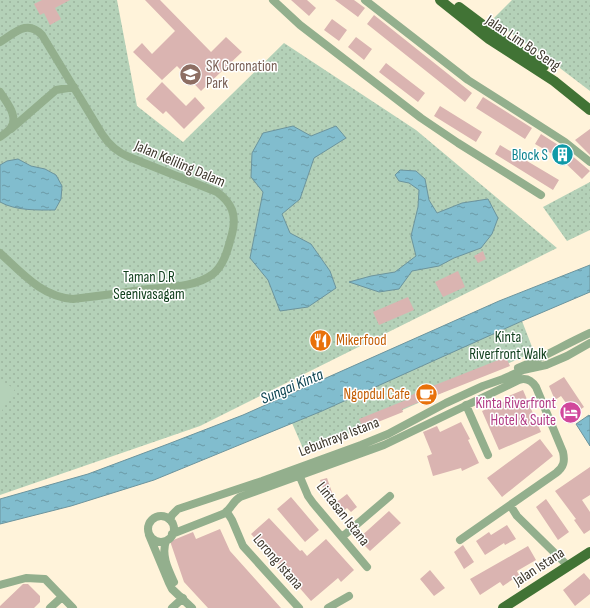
<svg xmlns="http://www.w3.org/2000/svg" width="590" height="608" viewBox="0 0 590 608" font-family="'Sofia Sans Condensed',sans-serif">
  <style>
    .grass { fill: url(#grass-dots) }
    .pitch { fill: #b4d1b8 }
    .water { fill: url(#water-ripples); stroke: #6c949d }
    .building { fill: #dab4b1 }
    .lines { fill: none; stroke-linecap: round; stroke-linejoin: round }
    .minor { stroke: #93af8d; stroke-width: 8 }
    .major { stroke: #417335; stroke-width: 10 }
    .labels { text-anchor: middle; dominant-baseline: central; stroke-width: 3; stroke-linejoin: round; paint-order: stroke }
    .street-label { font-size: 15px; fill: #3c362a; stroke: #fff }
    .education-label { font-size: 15px; fill: #785e54; stroke: #fff; text-anchor: start }
    .culture-label { font-size: 15px; fill: #0d838f; stroke: #fff; text-anchor: end }
    .park-label { font-size: 15px; fill: #11401e; stroke: #fff }
    .food-label { font-size: 15px; fill: #c56008; stroke: #fff; text-anchor: start }
    .hotel-label { font-size: 15px; fill: #b23c85; stroke: #fff; text-anchor: end }
    .water-label { font-size: 16px; font-style: italic; fill: #0b424f; stroke: #fff }
  </style>
  <defs>
    <pattern id="grass-dots" width="8" height="8" patternUnits="userSpaceOnUse"><rect width="8" height="8" fill="#b4d1b8"/><path d="M2 2h.1M6 6h.1" fill="none" stroke="#9cb49e" stroke-width="1.8" stroke-linecap="round"/></pattern>
    <pattern id="water-ripples" width="26" height="14" patternUnits="userSpaceOnUse"><rect width="26" height="14" fill="#81bdce"/><path d="M2 4q2-2 4 0t4 0M15 11q2-2 4 0t4 0" fill="none" stroke="#6b9aa7"/></pattern>
  </defs>
  <rect width="100%" height="100%" fill="#fff3da"/>
  <!-- grass -->
  <path class="grass" d="M 0,0 L 117,0 L 137,106 L 183,142 L 284,43 L 416,130 L 557,248 L 200,426 L 0,495 Z
    M 512,0 L 590,0 L 590,91 L 548,59 L 492,20 Z
    M 590,182 L 590,230 L 567,241 L 543,207 Z
    M 522,321 L 534,352 L 305,453 L 292,423 Z"/>
  <!-- pitch -->
  <path class="pitch" d="M 0,380 L 15,389 L 0,414 Z"/>
  <!-- water -->
  <path class="water" d="M 293,126 L 311,136 L 336,126 L 346,138 L 314,158 L 300,199 L 282,214 L 290,233 L 311,244 L 330,271 L 336,288 L 308,307 L 280,311 L 268,280 L 250,258 L 263,192 L 251,177 L 252,153 L 263,133 Z
    M 18,159 L 31,166 L 45,169 L 56,175 L 62,186 L 61,199 L 55,210 C 38,210 16,211 0,202 L 0,165 L 7,161 Z
    M 400,170 L 416,171 L 425,179 L 429,200 L 437,213 L 462,203 L 488,199 L 498,218 L 492,234 L 481,248 L 454,258 L 439,266 L 412,271 L 399,289 L 379,292 L 349,282 L 371,276 L 395,272 L 416,256 L 411,236 L 418,207 L 419,190 L 409,183 L 399,181 L 395,175 Z
    M 590,265 L 590,292 L 522,321 L 322,411 L 154,480 L 71,506 L 0,524 L 0,499 L 88,474 L 168,444 L 243,415 L 499,301 Z
    M 589,415 L 590,416 L 590,446 L 576,424 Z"/>
  <!-- building -->
  <path class="building" d="M 42,0 L 70,0 L 55,8 L 61,19 L 50,25 L 44,13 L 40,15 L 34,4 Z
    M 145,0 L 160,0 L 211,52 L 226,37 L 242,52 L 201,91 L 177,66 L 162,80 L 133,52 L 142,43 L 152,54 L 175,31 Z
    M 291,0 L 307,0 L 316,8 L 309,16 Z
    M 335,0 L 354,0 L 365,8 L 358,17 Z
    M 374,15 L 472,93 L 465,102 L 367,24 Z
    M 332,19 L 347,30 L 339,41 L 324,30 Z
    M 356,37 L 372,49 L 364,60 L 348,47 Z
    M 386,63 L 425,93 L 418,102 L 379,72 Z
    M 162,82 L 186,106 L 195,97 L 205,108 L 184,129 L 166,111 L 163,114 L 146,99 Z
    M 483,97 L 532,128 L 525,139 L 476,108 Z
    M 440,106 L 482,132 L 476,142 L 434,116 Z
    M 590,129 L 590,155 L 575,140 Z
    M 541,134 L 563,148 L 590,171 L 582,179 L 561,159 L 535,144 Z
    M 500,145 L 559,180 L 553,190 L 495,154 Z
    M 483,251 L 486,259 L 478,263 L 474,256 Z
    M 458,271 L 465,287 L 443,297 L 435,282 Z
    M 408,297 L 414,310 L 379,325 L 373,312 Z
    M 506,357 L 510,366 L 402,409 L 403,412 L 363,428 L 359,419 L 406,400 L 405,398 L 425,389 Z
    M 564,377 L 584,407 L 574,414 L 561,396 L 555,400 L 549,386 Z
    M 523,390 L 541,432 L 499,450 L 482,411 L 505,401 L 504,398 Z
    M 461,422 L 470,439 L 468,440 L 479,463 L 462,471 L 461,468 L 433,476 L 427,456 L 432,454 L 423,432 L 437,426 L 440,432 Z
    M 540,439 L 553,456 L 502,497 L 487,478 Z
    M 590,467 L 590,495 L 582,500 L 590,512 L 590,530 L 584,534 L 574,520 L 576,519 L 555,491 Z
    M 327,478 L 334,498 L 327,500 L 320,480 Z
    M 347,494 L 357,507 L 351,512 L 347,508 L 341,513 L 334,504 Z
    M 291,497 L 319,530 L 305,542 L 277,509 Z
    M 546,499 L 569,532 L 558,540 L 536,507 Z
    M 389,511 L 401,523 L 370,551 L 358,539 Z
    M 269,518 L 300,551 L 302,550 L 307,556 L 326,539 L 354,570 L 341,582 L 338,578 L 311,601 L 263,546 L 263,547 L 251,534 Z
    M 507,525 L 516,539 L 505,545 L 504,543 L 485,555 L 476,541 L 489,532 L 491,535 Z
    M 220,529 L 230,551 L 281,608 L 208,608 L 184,582 L 171,544 L 171,541 L 193,532 L 196,539 Z
    M 463,545 L 474,562 L 464,569 L 454,552 Z
    M 528,546 L 536,560 L 517,571 L 519,575 L 503,586 L 500,582 L 480,595 L 470,579 Z
    M 430,570 L 445,588 L 434,596 L 420,579 Z
    M 584,573 L 590,580 L 590,594 L 575,606 L 563,590 Z
    M 23,584 L 28,584 L 40,596 L 40,602 L 34,608 L 0,608 L 0,606 Z"/>
  <g class="lines">
    <!-- minor -->
    <path class="minor" d="M 273,0 L 300,25 L 421,118 L 458,143 L 541,195
      M 365,0 L 468,80 L 565,142 L 590,162
      M 0,42 C 15,33 27,19 42,35 L 102,134 C 109,145 117,152 129,157 L 217,192 C 232,203 237,215 232,234 C 228,248 225,264 213,274 C 196,287 169,287 148,289 C 123,293 98,296 73,299 C 42,297 22,273 0,253
      M 0,92 C 6,102 20,117 10,129 C 7,132 3,135 0,137
      M 11,129 L 56,90 L 74,87
      M 518,368 C 542,358 566,344 590,333
      M 466,405 L 488,455
      M 300,477 L 308,496 L 313,503 L 367,567
      M 510,505 L 517,516 L 568,566
      M 227,512 L 232,520 L 243,546 L 299,608
      M148 529a13 13 0 1 1 26 0a13 13 0 1 1-26 0Z
      M 170,520 L 172,515 L 178,509 L 262,481 L 361,445 L 388,434 L 446,403 L 483,386 L 503,379 L 523,370 L 546,365 L 567,356 L 590,343
      M 172,534 L 223,514 C 231,510 232,502 240,497 L 384,445 L 519,380 C 527,377 532,381 536,387 L 563,452 C 565,461 564,467 556,473 L 460,540
      M 149,535 L 169,583 L 172,589 L 192,608
      M 342,537 L 390,496
      M 166,541 C 161,555 168,569 174,582
      M 0,585 L 26,578 L 45,579 L 73,608
      M 50,608 L 62,597
      M 172,608 L 183,598
      M 328,608 L 349,596"/>
    <!-- major -->
    <path class="major" d="M 440,0 L 489,39 L 554,81 L 590,110
      M 459,7 L 507,43 L 544,66
      M 503,608 L 590,552"/>
  </g>
  <!-- icons -->
  <defs>
    <symbol id="school-disc" viewBox="-11 -11 22 22"><circle r="9.5" fill="#8d6e63" stroke="#fff"/><path d="M0-5L7-2L0 1L-7-2ZM-4 1L0 2.5L4 1V4Q0 6-4 4Z" fill="#fff"/></symbol>
    <symbol id="building-disc" viewBox="-11 -11 22 22"><circle r="9.5" fill="#0f9aa8" stroke="#fff"/><path d="M-4-6H4V6H1V3H-1V6H-4ZM-2.5-4.3h1.7v1.8h-1.7ZM.8-4.3h1.7v1.8H.8ZM-2.5-1h1.7V.8h-1.7ZM.8-1h1.7V.8H.8Z" fill="#fff"/></symbol>
    <symbol id="restaurant-disc" viewBox="-11 -11 22 22"><circle r="9.5" fill="#e8710a" stroke="#fff"/><path d="M-5-6h1v4h1v-4h1v4h1v-4h1v5L-1.5 .5V6h-2V.5L-5-1ZM5-6V6H3V1.5H1.5Q1.5-4 5-6Z" fill="#fff"/></symbol>
    <symbol id="cafe-disc" viewBox="-11 -11 22 22"><circle r="9.5" fill="#e8710a" stroke="#fff"/><path d="M-5.5-4.5H6V0H3Q3 3.5 0 3.5H-2.5Q-5.5 3.5-5.5 0ZM3-3.2v2h1.7v-2ZM-6 4.5H4V6H-6Z" fill="#fff"/></symbol>
    <symbol id="hotel-disc" viewBox="-11 -11 22 22"><circle r="9.5" fill="#d1479c" stroke="#fff"/><path d="M-6-4.5h1.5V1H6V5H4.5V3h-9V5H-6ZM-4 0a1.8 1.8 0 1 1 3.6 0ZM.5 0V-2.5h3Q6-2.5 6 0Z" fill="#fff"/></symbol>
  </defs>
  <g fill-rule="evenodd">
    <use href="#school-disc" x="178" y="62" width="25" height="25"/>
    <use href="#building-disc" x="550" y="142" width="25" height="25"/>
    <use href="#restaurant-disc" x="308" y="328" width="25" height="25"/>
    <use href="#cafe-disc" x="414" y="382" width="25" height="25"/>
    <use href="#hotel-disc" x="558" y="400" width="25" height="25"/>
  </g>
  <g class="labels">
    <!-- street labels -->
    <g class="street-label">
      <text transform="translate(523 43) rotate(34)">Jalan Lim Bo Seng</text>
      <text transform="translate(180 164) rotate(23)">Jalan Keliling Dalam</text>
      <text transform="translate(339 437) rotate(-21)">Lebuhraya Istana</text>
      <text transform="translate(343 514) rotate(52)">Lintasan Istana</text>
      <text transform="translate(278 562) rotate(49)">Lorong Istana</text>
      <text transform="translate(539 567) rotate(-33)">Jalan Istana</text>
    </g>
    <!-- education labels -->
    <g class="education-label">
      <text x="206" y="66">SK Coronation<tspan x="206" dy="17">Park</tspan></text>
    </g>
    <!-- culture labels -->
    <g class="culture-label">
      <text x="548" y="155">Block S</text>
    </g>
    <!-- park labels -->
    <g class="park-label">
      <text x="149" y="277">Taman D.R<tspan x="149" dy="17">Seenivasagam</tspan></text>
      <text x="508" y="337">Kinta<tspan x="508" dy="17">Riverfront Walk</tspan></text>
    </g>
    <!-- food labels -->
    <g class="food-label">
      <text x="336" y="340">Mikerfood</text>
      <text x="410" y="394" text-anchor="end">Ngopdul Cafe</text>
    </g>
    <!-- hotel labels -->
    <g class="hotel-label">
      <text x="556" y="403">Kinta Riverfront<tspan x="556" dy="17">Hotel &amp; Suite</tspan></text>
    </g>
    <!-- water labels -->
    <g class="water-label">
      <text transform="translate(292 387) rotate(-23)">Sungai Kinta</text>
    </g>
  </g>
</svg>
